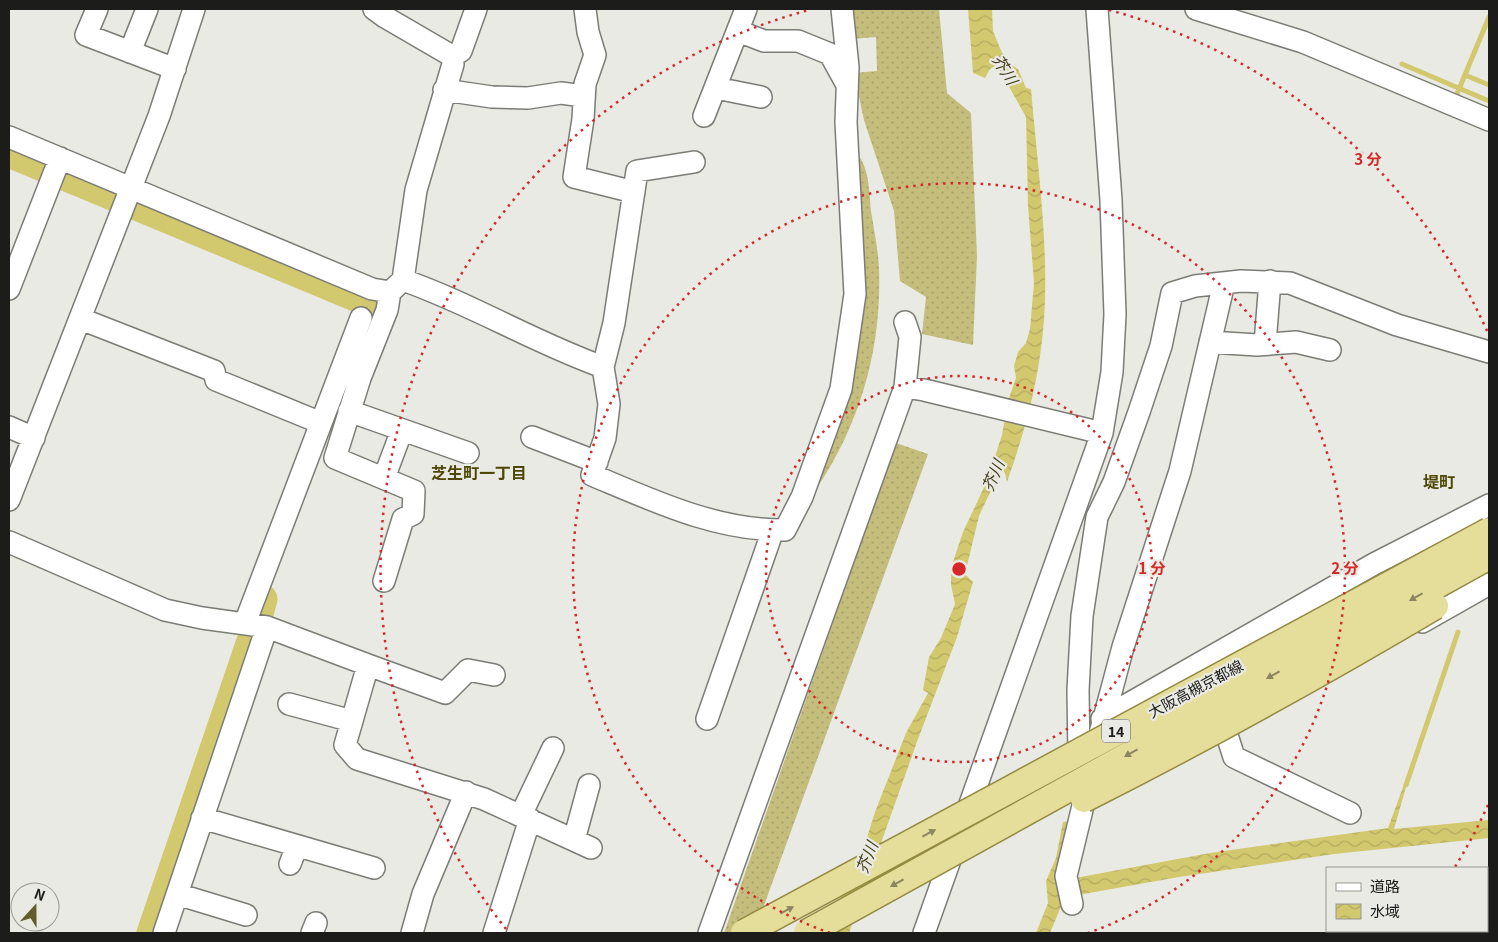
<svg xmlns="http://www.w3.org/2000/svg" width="1498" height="942" viewBox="0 0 1498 942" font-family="Georgia,'Noto Sans JP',serif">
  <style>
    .grass { fill: url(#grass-dots) }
    .water { fill: url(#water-waves) }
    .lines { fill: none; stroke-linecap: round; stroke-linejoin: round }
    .stream { stroke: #d2c86e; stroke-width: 5 }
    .river { stroke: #d2c86e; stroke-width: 29 }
    .minor-casing { stroke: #7c7c77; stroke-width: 24 }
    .minor { stroke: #fff; stroke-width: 21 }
    .major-bridge-casing { stroke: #948b42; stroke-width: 29; stroke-linecap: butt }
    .major-bridge { stroke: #e5dd9a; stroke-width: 26 }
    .oneway { fill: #8b8660 }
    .ring { fill: none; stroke: #d62828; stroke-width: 2.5; stroke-dasharray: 2.5 5 }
    .labels { text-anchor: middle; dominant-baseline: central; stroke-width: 4.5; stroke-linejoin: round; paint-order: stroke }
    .shield { fill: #eaeae5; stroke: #5a5a57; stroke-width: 1 }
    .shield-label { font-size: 14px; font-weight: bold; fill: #1c1c1a }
    .street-label { font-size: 15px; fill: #1c1c1a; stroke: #eaeae5 }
    .water-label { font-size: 16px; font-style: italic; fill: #423d16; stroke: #eaeae5 }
    .neighbourhood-label { font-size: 16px; font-weight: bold; fill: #4e4704; stroke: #eaeae5 }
    .centre { fill: #d62828; stroke: #eaeae5; stroke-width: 2.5 }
    .ring-label { font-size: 15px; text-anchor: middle; font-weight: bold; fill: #d62828; stroke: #eaeae5; stroke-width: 4.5; stroke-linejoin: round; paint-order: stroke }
  </style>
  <defs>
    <pattern id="grass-dots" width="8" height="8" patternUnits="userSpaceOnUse" patternTransform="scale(1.25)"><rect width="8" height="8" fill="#c4bd7c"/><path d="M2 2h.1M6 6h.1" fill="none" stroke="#a8a26b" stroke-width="1.8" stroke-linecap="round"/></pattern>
    <pattern id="water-waves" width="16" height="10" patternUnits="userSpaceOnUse" patternTransform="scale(1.25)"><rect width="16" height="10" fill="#d2c86e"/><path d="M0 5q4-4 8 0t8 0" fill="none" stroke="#b4ab5f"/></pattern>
  </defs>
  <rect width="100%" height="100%" fill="#eaeae5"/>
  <!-- grass -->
  <path class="grass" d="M 851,9 L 939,9 L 947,93 L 971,113 L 977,256 L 973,345 L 922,334 L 926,297 L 900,281 L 894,211 L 864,120 L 854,73 L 877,71 L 876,37 L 852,39 Z
    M 854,150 C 870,166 869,191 871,211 C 874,230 878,249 879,268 C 882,347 861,422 817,488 L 813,486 L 848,388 Z
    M 896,443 L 928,454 L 754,933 L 724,933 Z"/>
  <!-- water -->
  <path class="water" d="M 968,9 L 992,9 L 993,31 L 1000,48 L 1006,61 L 1018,69 L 1026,88 L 1031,89 C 1037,160 1047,231 1045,301 C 1043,365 1028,423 1007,482 L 1005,473 L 1001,469 L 979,516 L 965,574 L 973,582 L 957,637 L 918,739 L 849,933 L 823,933 L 860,860 L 875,812 L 906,733 L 928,693 L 923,690 L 929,657 L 941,638 L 955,604 L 951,585 L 951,568 L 963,532 L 987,481 L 1002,435 L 1008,401 L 1016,378 L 1014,366 L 1018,352 L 1026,343 L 1030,329 L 1034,283 L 1028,206 L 1026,117 L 997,65 L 990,69 L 985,78 L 973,73 Z
    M 1406,779 L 1408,780 L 1394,829 L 1489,820 L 1489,838 L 1334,854 L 1179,877 L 1078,895 L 1062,904 L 1050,933 L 1036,933 L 1048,903 L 1046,881 L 1056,858 L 1063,822 L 1070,821 L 1075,878 L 1210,853 L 1388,828 Z"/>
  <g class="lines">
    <!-- stream -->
    <path class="stream" d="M 1402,64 L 1489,101
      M 1465,75 L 1489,85
      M 1457,94 L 1489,17
      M 1406,785 L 1458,632"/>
    <!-- river -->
    <path class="river" d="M 9,153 L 377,306 L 363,343
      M 151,933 L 253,635 L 263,599"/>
    <defs>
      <path id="minor" d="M 97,9 L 86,35 L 175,69
        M 585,9 L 588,32 L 595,55 L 585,84 L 583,119 L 574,177 L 634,192
        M 1196,9 L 1303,42 L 1489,120
        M 738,31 L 764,41 L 798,41 L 830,54 L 846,83
        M 130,52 L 147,9
        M 452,56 L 461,51 L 476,9
        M 716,88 L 761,97
        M 444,90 L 492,97 L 528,98 L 561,93 L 583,96
        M 704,116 L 746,9
        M 9,137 L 372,289 L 390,292 L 403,280 L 416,190 L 453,64 L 452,56 L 385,17 L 374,9
        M 694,162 L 637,171 L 614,323 L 603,367 L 609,404 L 605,438 L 592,475 C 654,501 717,531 785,530 L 802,497 L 841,389 L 855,294 L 846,122 L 848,67 L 842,9
        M 403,280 C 472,304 535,343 603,367
        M 9,289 L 60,158
        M 81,319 L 214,371 L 216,380 L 321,423
        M 1210,342 L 1257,345 L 1296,342 L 1330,350
        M 1265,344 L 1270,281
        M 905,387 L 910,337 L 905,322
        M 349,411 L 468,453
        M 9,427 L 34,438
        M 532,437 L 597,462
        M 384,478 L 402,430
        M 9,500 L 159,116 L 194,9
        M 9,542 L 165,610 L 202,618 L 267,627 L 368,665 L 345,745 L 357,759 L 484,799 L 591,848
        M 384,581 L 403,519 L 413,514 L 414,491 L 335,458 L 360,378 L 387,310 L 390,292
        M 1422,622 L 1489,584
        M 245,623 L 361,318
        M 368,665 L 445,693 L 468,670 L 494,675
        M 289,704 L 352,721
        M 707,719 L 773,530
        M 1102,719 L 1374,564 L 1489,505
        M 1226,732 L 1234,757 L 1350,813
        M 1095,752 L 1123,647 L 1180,471 L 1224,283
        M 1090,772 L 1079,757 L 1078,690 L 1082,616 L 1097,517 L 1114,482 L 1139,412 L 1161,346 L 1172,293 L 1195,286 L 1241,281 L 1290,283 L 1397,325 L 1489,352
        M 521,815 L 553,748
        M 202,818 L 374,868
        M 574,840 L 589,785
        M 290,864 L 297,846
        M 177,894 L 246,915
        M 1072,904 L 1066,876 L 1088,785
        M 164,933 L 267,627
        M 312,933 L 316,923
        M 412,933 L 423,894 L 466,792
        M 494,933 L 530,819
        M 709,933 L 905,387 L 924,390 L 1102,433 L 1112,372 L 1115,314 L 1111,200 L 1097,9
        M 924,933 L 1102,433"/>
    </defs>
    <!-- minor casing -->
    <use href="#minor" class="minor-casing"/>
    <!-- minor -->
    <use href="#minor" class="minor"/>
    <defs>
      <path id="major-bridge" d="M 1084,799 C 1203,739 1320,674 1435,606
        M 744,933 L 1489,531
        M 807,933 L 1489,556"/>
    </defs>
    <!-- major-bridge casing -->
    <use href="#major-bridge" class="major-bridge-casing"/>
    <!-- major-bridge -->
    <use href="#major-bridge" class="major-bridge"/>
  </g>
  <!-- one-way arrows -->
  <defs><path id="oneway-solid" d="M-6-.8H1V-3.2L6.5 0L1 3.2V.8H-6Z" transform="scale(1.25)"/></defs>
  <g class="oneway">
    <use href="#oneway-solid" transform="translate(1416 597) rotate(151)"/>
    <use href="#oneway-solid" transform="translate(1273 675) rotate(151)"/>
    <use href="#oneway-solid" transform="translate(1131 753) rotate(151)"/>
    <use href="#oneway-solid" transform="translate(929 833) rotate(-28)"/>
    <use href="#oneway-solid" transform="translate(897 883) rotate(151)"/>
    <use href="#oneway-solid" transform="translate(787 910) rotate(-28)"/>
  </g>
  <!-- distance rings -->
  <g class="ring">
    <circle cx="959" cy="569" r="193"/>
    <path d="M830 933A386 386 0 1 1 1088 933"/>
    <path d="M1488 805A579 579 0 0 1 1455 867M506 929A579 579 0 0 1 809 10M1109 10A579 579 0 0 1 1488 333"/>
  </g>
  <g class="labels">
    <!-- shield labels -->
    <rect class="shield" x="1102" y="719.5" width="28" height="23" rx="4"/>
    <g class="shield-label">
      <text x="1116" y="731">14</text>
    </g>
    <!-- street labels -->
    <g class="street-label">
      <text transform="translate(1195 688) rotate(-28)">大阪高槻京都線</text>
    </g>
    <!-- water labels -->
    <g class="water-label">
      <text transform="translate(1006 69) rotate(58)">芥川</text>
      <text transform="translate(992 475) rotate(-67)">芥川</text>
      <text transform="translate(866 857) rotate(-69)">芥川</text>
    </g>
    <!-- neighbourhood labels -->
    <g class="neighbourhood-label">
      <text x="479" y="472">芝生町一丁目</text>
      <text x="1439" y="481">堤町</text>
    </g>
  </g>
  <circle cx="959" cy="569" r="8" class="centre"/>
  <g class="ring-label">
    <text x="1368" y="165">3 分</text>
    <text x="1152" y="574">1 分</text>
    <text x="1345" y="574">2 分</text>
  </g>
  <!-- border -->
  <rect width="1498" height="942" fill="none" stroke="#1c1c1a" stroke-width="20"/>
  <!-- legend -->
  <rect x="1326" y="867" width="162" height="65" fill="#eaeae5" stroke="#989894"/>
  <rect x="1336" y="883" width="25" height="8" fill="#ffffff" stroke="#989894"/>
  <text x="1370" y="892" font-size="15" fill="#1c1c1a">道路</text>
  <rect x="1336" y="904" width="25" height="15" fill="url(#water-waves)" stroke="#989894"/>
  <text x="1370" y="917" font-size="15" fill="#1c1c1a">水域</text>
  <!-- north arrow -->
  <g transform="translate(35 907) rotate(21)"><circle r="24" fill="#eaeae5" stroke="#989894"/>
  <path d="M0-4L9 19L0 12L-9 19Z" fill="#635d2a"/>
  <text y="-8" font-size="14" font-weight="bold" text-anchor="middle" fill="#1c1c1a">N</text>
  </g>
</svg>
